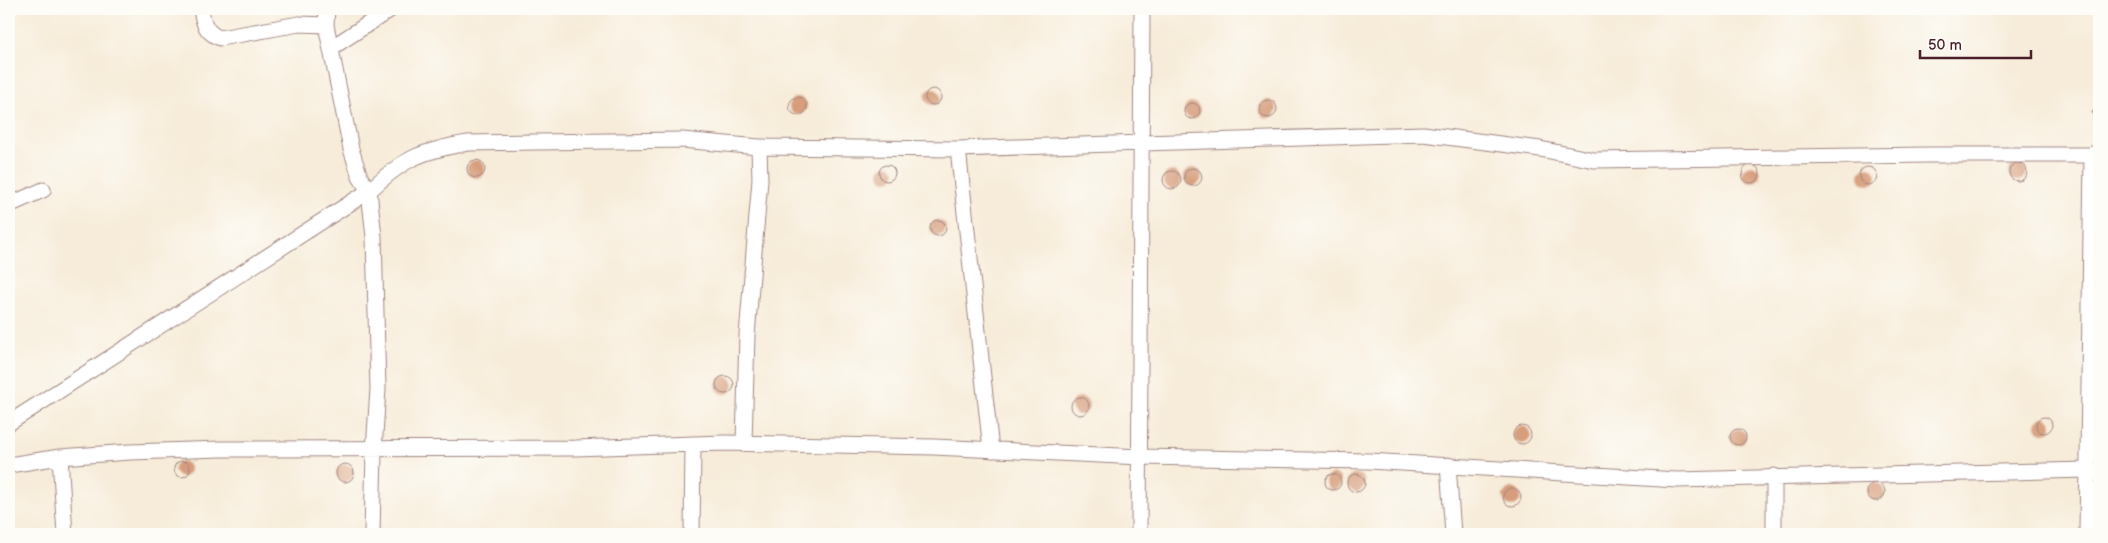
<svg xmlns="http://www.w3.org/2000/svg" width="2108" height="543" viewBox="0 0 2108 543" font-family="'Balsamiq Sans',sans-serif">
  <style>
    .building { fill: #d79d7b }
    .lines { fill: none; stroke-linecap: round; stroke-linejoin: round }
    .minor-casing { stroke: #a08682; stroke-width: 17 }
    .minor { stroke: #fff; stroke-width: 15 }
  </style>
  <rect width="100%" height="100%" fill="#fdfcf7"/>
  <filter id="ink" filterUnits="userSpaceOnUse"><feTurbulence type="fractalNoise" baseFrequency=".02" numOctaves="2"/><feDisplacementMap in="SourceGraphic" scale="10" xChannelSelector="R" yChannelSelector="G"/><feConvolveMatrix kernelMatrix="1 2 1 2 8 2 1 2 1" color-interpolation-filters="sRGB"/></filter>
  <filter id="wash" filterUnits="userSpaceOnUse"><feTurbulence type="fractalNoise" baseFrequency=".0096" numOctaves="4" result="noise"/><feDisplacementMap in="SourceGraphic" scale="20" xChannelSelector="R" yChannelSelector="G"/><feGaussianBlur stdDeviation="1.12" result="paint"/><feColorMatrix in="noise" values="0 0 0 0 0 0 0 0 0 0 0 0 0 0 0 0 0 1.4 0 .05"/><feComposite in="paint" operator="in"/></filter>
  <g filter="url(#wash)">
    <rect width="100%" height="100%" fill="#f7ecd9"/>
    <g id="blocks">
      <!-- building -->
      <path class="building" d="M925 97a8 8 0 1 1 16 0a8 8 0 1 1-16 0Z
        M789 106a9 9 0 1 1 18 0a9 9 0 1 1-18 0Z
        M1259 109a9 9 0 1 1 18 0a9 9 0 1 1-18 0Z
        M1184 111a8 8 0 1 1 16 0a8 8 0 1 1-16 0Z
        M 2099,105 L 2099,121 L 2095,119 L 2092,112 Z
        M467 169a9 9 0 1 1 18 0a9 9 0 1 1-18 0Z
        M2009 172a9 9 0 1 1 18 0a9 9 0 1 1-18 0Z
        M879 173a8 8 0 1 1 16 0a8 8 0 1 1-16 0Z
        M1742 174a9 9 0 1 1 18 0a9 9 0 1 1-18 0Z
        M1859 176a9 9 0 1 1 18 0a9 9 0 1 1-18 0Z
        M1184 177a9 9 0 1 1 18 0a9 9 0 1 1-18 0Z
        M1163 180a9 9 0 1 1 18 0a9 9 0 1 1-18 0Z
        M930 228a8 8 0 1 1 16 0a8 8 0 1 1-16 0Z
        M716 385a9 9 0 1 1 18 0a9 9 0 1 1-18 0Z
        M1071 406a9 9 0 1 1 18 0a9 9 0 1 1-18 0Z
        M2036 425a8 8 0 1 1 16 0a8 8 0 1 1-16 0Z
        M1513 435a9 9 0 1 1 18 0a9 9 0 1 1-18 0Z
        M1730 437a8 8 0 1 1 16 0a8 8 0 1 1-16 0Z
        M174 469a8 8 0 1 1 16 0a8 8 0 1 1-16 0Z
        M336 473a9 9 0 1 1 18 0a9 9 0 1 1-18 0Z
        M1325 482a8 8 0 1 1 16 0a8 8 0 1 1-16 0Z
        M1347 483a9 9 0 1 1 18 0a9 9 0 1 1-18 0Z
        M1867 492a9 9 0 1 1 18 0a9 9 0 1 1-18 0Z
        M1503 497a9 9 0 1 1 18 0a9 9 0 1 1-18 0Z"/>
    </g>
  </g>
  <g filter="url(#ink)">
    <use href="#blocks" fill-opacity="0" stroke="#a08682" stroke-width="1"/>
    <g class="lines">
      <defs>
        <path id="minor" d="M 201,9 C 203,23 206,33 220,38 L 299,24 L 326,25
          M 327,9 L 326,25 L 351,149 L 360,177 L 369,191 L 374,237 L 378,389 L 374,450 L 372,534
          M 331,48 L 391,9
          M 958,149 L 991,450
          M 9,205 L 43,190
          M 9,423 L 369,191 C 404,158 421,151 468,143 L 682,140 L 759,147 L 958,149 L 1423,134 L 1540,149 L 1594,160 L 1928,155 L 2099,155
          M 744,443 L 747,335 L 760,180 L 759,147
          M 60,457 L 65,534
          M 9,465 L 60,457 L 130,452 L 221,449 L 575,448 L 724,443 L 934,447 L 1141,457 L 1369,461 L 1677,480 L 2086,470 L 2099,473
          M 1448,465 L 1453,534
          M 692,534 L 693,445
          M 1139,534 L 1142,9
          M 1774,534 L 1774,476
          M 2087,534 L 2092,154"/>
      </defs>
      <!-- minor casing -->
      <use href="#minor" class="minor-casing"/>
      <!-- minor -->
      <use href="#minor" class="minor"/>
    </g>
  </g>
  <!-- margin -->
  <rect width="2108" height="543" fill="none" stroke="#fdfcf7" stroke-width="30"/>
  <!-- scale -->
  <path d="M1920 50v8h111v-8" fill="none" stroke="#4a1f2b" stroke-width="2.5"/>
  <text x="1928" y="50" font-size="15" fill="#4a1f2b" stroke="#fdfcf7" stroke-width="4" paint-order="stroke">50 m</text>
</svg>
